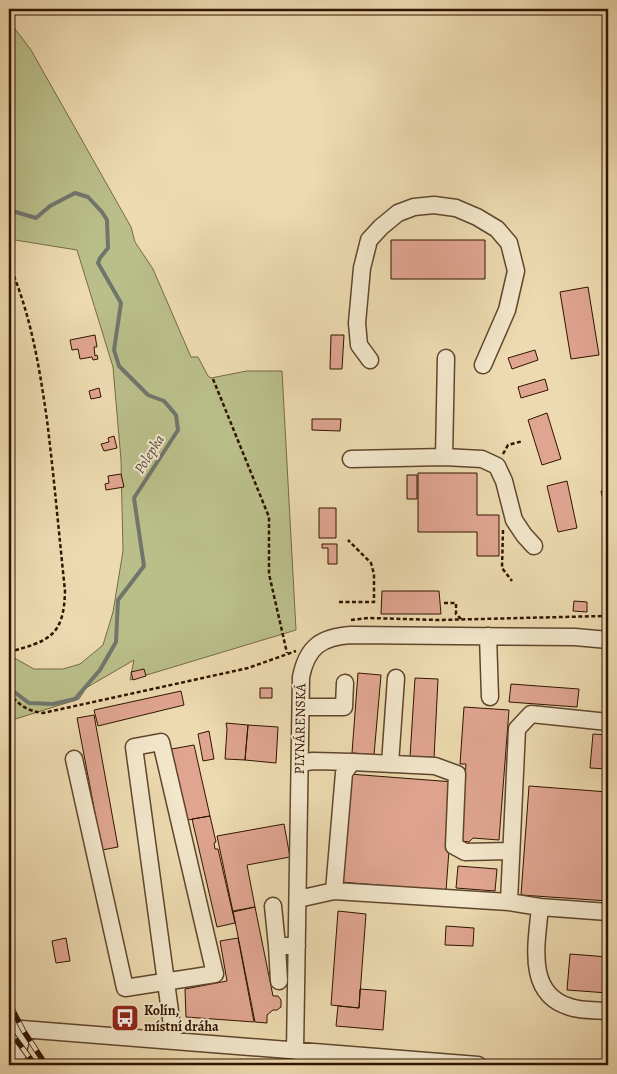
<svg xmlns="http://www.w3.org/2000/svg" width="617" height="1074" viewBox="0 0 617 1074" font-family="Alegreya,serif">
  <style>
    .green { fill: #babf8a; stroke: #756a45 }
    .lines { fill: none; stroke-linecap: round; stroke-linejoin: round }
    .stream { stroke: #71766d; stroke-width: 4 }
    .building { fill: #e0a591; stroke: #301400 }
    .minor-casing { stroke: #5f462c; stroke-width: 19 }
    .path { stroke: #301400; stroke-width: 2.5; stroke-dasharray: 4 2.5; stroke-linecap: butt }
    .minor { stroke: #f3e7cc; stroke-width: 16 }
    .rail-casing { stroke: #301400; stroke-width: 5.5 }
    .rail { stroke: #f3e7cc; stroke-width: 4; stroke-dasharray: 11; stroke-linecap: butt }
    .labels { text-anchor: middle; dominant-baseline: central; stroke-width: 4; stroke-linejoin: round; paint-order: stroke }
    .street-label { font-size: 14px; fill: #301400; stroke: #f3e7cc }
    .poi-label { font-size: 14px; font-weight: bold; fill: #301400; stroke: #f3e7cc; text-anchor: start }
    .water-label { font-size: 15px; font-style: italic; fill: #564d3f; stroke: #f3e7cc }
  </style>
  <rect width="100%" height="100%" fill="#eddab0"/>
  <filter id="stains"><feTurbulence type="fractalNoise" baseFrequency=".004" numOctaves="4"/><feColorMatrix values="0 0 0 0 .2 0 0 0 0 .09 0 0 0 0 .02 0 0 0 .5 -.17"/></filter>
  <radialGradient id="worn" r=".72"><stop offset=".6" stop-color="#630" stop-opacity="0"/><stop offset="1" stop-color="#630" stop-opacity=".3"/></radialGradient>
  <!-- green -->
  <path class="green" d="M 9,21 L 31,50 L 131,227 L 135,242 L 153,269 L 191,357 L 198,357 L 208,376 L 211,378 L 247,371 L 282,371 L 296,630 L 130,680 L 134,660 L 86,688 L 79,699 L 9,721 L 9,655 L 34,669 L 63,669 L 80,664 L 103,645 L 113,612 L 123,551 L 121,460 L 113,367 L 77,250 L 9,239 Z"/>
  <g class="lines">
    <!-- stream -->
    <path class="stream" d="M 9,208 L 9,210 L 36,218 L 50,206 L 75,193 L 88,197 L 102,212 L 107,220 L 108,248 L 100,258 L 98,263 L 121,303 L 114,350 L 119,366 L 148,395 L 164,401 L 176,415 L 178,430 L 134,498 L 144,566 L 118,600 L 116,642 L 100,670 L 75,699 L 53,704 L 29,703 L 9,688"/>
  </g>
  <!-- building -->
  <path class="building" d="M 391,240 L 485,240 L 485,279 L 391,279 Z
    M 588,287 L 599,355 L 571,359 L 560,292 Z
    M 95,335 L 97,347 L 94,347 L 95,356 L 97,355 L 98,359 L 93,360 L 92,357 L 80,359 L 78,349 L 72,350 L 70,340 Z
    M 331,335 L 344,335 L 342,369 L 330,369 Z
    M 535,350 L 538,360 L 512,369 L 508,358 Z
    M 545,379 L 548,390 L 521,398 L 518,387 Z
    M 99,388 L 101,397 L 91,399 L 89,391 Z
    M 547,413 L 561,459 L 542,465 L 528,420 Z
    M 312,419 L 341,419 L 340,431 L 312,430 Z
    M 114,436 L 117,448 L 104,451 L 101,444 L 109,442 L 108,438 Z
    M 418,473 L 477,473 L 477,515 L 499,515 L 499,556 L 477,556 L 477,532 L 418,532 Z
    M 121,474 L 124,487 L 106,490 L 105,484 L 109,483 L 108,476 Z
    M 407,475 L 417,475 L 417,499 L 407,499 Z
    M 567,481 L 577,528 L 558,532 L 547,486 Z
    M 608,489 L 608,521 L 601,491 Z
    M 319,508 L 336,508 L 336,538 L 319,538 Z
    M 322,544 L 337,544 L 337,564 L 328,564 L 328,548 L 322,548 Z
    M 382,591 L 439,591 L 441,614 L 381,614 Z
    M 574,601 L 587,602 L 587,612 L 573,611 Z
    M 144,669 L 146,676 L 133,680 L 131,672 Z
    M 358,673 L 381,675 L 374,755 L 352,753 Z
    M 415,678 L 438,679 L 434,759 L 410,757 Z
    M 511,684 L 579,689 L 577,707 L 509,702 Z
    M 260,688 L 272,688 L 272,698 L 260,698 Z
    M 181,691 L 184,705 L 98,726 L 94,710 Z
    M 464,707 L 509,710 L 499,840 L 473,838 L 469,842 L 462,841 L 460,837 L 466,764 L 460,764 Z
    M 94,715 L 118,847 L 102,850 L 77,718 Z
    M 226,723 L 248,725 L 245,760 L 225,759 L 227,729 Z
    M 248,725 L 278,727 L 276,763 L 245,760 Z
    M 209,731 L 214,759 L 203,761 L 198,734 Z
    M 593,734 L 608,735 L 608,769 L 590,768 Z
    M 194,745 L 210,816 L 182,821 L 166,750 Z
    M 349,774 L 454,782 L 446,891 L 341,882 Z
    M 529,786 L 608,792 L 608,901 L 521,895 Z
    M 210,816 L 216,842 L 214,843 L 215,849 L 218,849 L 235,923 L 217,927 L 192,819 Z
    M 284,824 L 290,857 L 247,865 L 255,907 L 233,912 L 217,836 Z
    M 458,866 L 497,869 L 495,891 L 456,888 Z
    M 255,907 L 273,996 L 278,996 L 281,1000 L 281,1007 L 277,1010 L 273,1010 L 267,1015 L 267,1023 L 255,1022 L 233,911 Z
    M 338,911 L 366,914 L 359,1008 L 331,1005 Z
    M 446,926 L 474,928 L 473,946 L 445,945 Z
    M 66,938 L 70,961 L 56,963 L 52,941 Z
    M 238,938 L 254,1022 L 186,1017 L 185,989 L 227,981 L 220,941 Z
    M 570,954 L 608,957 L 608,993 L 567,990 Z
    M 360,989 L 386,991 L 383,1030 L 336,1026 L 338,1006 L 359,1008 Z
    M 76,1061 L 92,1062 L 91,1064 L 98,1065 L 76,1065 Z"/>
  <g class="lines">
    <defs>
      <path id="minor" d="M 370,360 L 359,345 L 357,323 L 362,268 L 369,240 L 381,227 L 398,213 L 414,207 L 434,205 L 456,208 L 477,217 L 497,229 L 509,243 L 516,271 L 507,310 L 483,365
        M 444,457 L 446,358
        M 351,459 L 444,457 L 482,459 L 497,466 L 504,481 L 514,520 L 524,535 L 534,546
        M 488,636 L 490,697
        M 301,707 L 344,707 L 345,683
        M 74,759 L 125,988 L 215,974 L 161,742 L 134,747 L 166,982 L 174,1041
        M 300,763 L 313,761 L 352,762
        M 390,764 L 396,678
        M 334,891 L 344,773 L 352,762 L 435,766 L 457,774 L 454,846 L 465,852 L 511,851
        M 298,899 L 334,891 L 509,902 L 540,907 L 608,912
        M 509,902 L 517,729 L 531,714 L 608,722
        M 273,906 L 277,946 L 297,946
        M 540,907 C 537,942 525,994 570,1007 C 581,1011 596,1010 608,1011
        M 277,946 L 279,981
        M 9,1028 L 478,1065
        M 295,1051 L 301,677 C 307,647 321,637 351,635 L 575,637 L 608,640
        M 15,1065 L 23,1030"/>
    </defs>
    <!-- minor casing -->
    <use href="#minor" class="minor-casing"/>
    <!-- path -->
    <path class="path" d="M 9,264 C 31,315 39,365 47,420 C 54,477 59,534 65,591 C 64,637 48,641 9,652
      M 213,379 L 269,517 L 269,574 L 287,653
      M 503,454 L 508,445 L 523,441
      M 503,530 L 502,568 L 512,581
      M 339,602 L 374,602 L 374,574 L 371,563 L 348,540
      M 444,603 L 456,603 L 456,614 L 461,619
      M 351,620 L 368,618 L 439,620 L 603,616 L 608,619
      M 9,693 C 19,705 27,711 43,713 L 230,672 L 248,668 L 296,651"/>
    <!-- minor -->
    <use href="#minor" class="minor"/>
    <defs>
      <path id="rail" d="M 9,1003 L 23,1030 L 46,1065
        M 9,1030 L 35,1065"/>
    </defs>
    <!-- rail casing -->
    <use href="#rail" class="rail-casing"/>
    <!-- rail -->
    <use href="#rail" class="rail"/>
  </g>
  <!-- icons -->
  <defs>
    <symbol id="bus-square" viewBox="-11 -11 22 22"><rect x="-9" y="-9" width="18" height="18" rx="4" fill="#8f2418" stroke="#f3e7cc"/><path d="M-5-6H5V4H4V6H2V4H-2V6H-4V4H-5ZM-3.5-4V0h7V-4ZM-3.5 1.2v1.5H-2V1.2ZM2 1.2v1.5H3.5V1.2Z" fill="#fff"/></symbol>
  </defs>
  <g fill-rule="evenodd">
    <use href="#bus-square" x="109" y="1002" width="32" height="32"/>
  </g>
  <g class="labels">
    <!-- street labels -->
    <g class="street-label">
      <text transform="translate(300 729) rotate(-89)">PLYNÁRENSKÁ</text>
    </g>
    <!-- poi labels -->
    <g class="poi-label">
      <text x="144" y="1010">Kolín,<tspan x="144" dy="16">místní dráha</tspan></text>
    </g>
    <!-- water labels -->
    <g class="water-label">
      <text transform="translate(149 454) rotate(-58)">Polepka</text>
    </g>
  </g>
  <!-- margin -->
  <rect width="617" height="1074" fill="none" stroke="#eddab0" stroke-width="30"/>
  <rect x="10" y="10" width="597" height="1054" fill="none" stroke="#301400" stroke-width="2.5"/>
  <rect x="15" y="15" width="587" height="1044" fill="none" stroke="#301400"/>
  <rect width="100%" height="100%" filter="url(#stains)"/>
  <rect width="100%" height="100%" fill="url(#worn)"/>
</svg>
